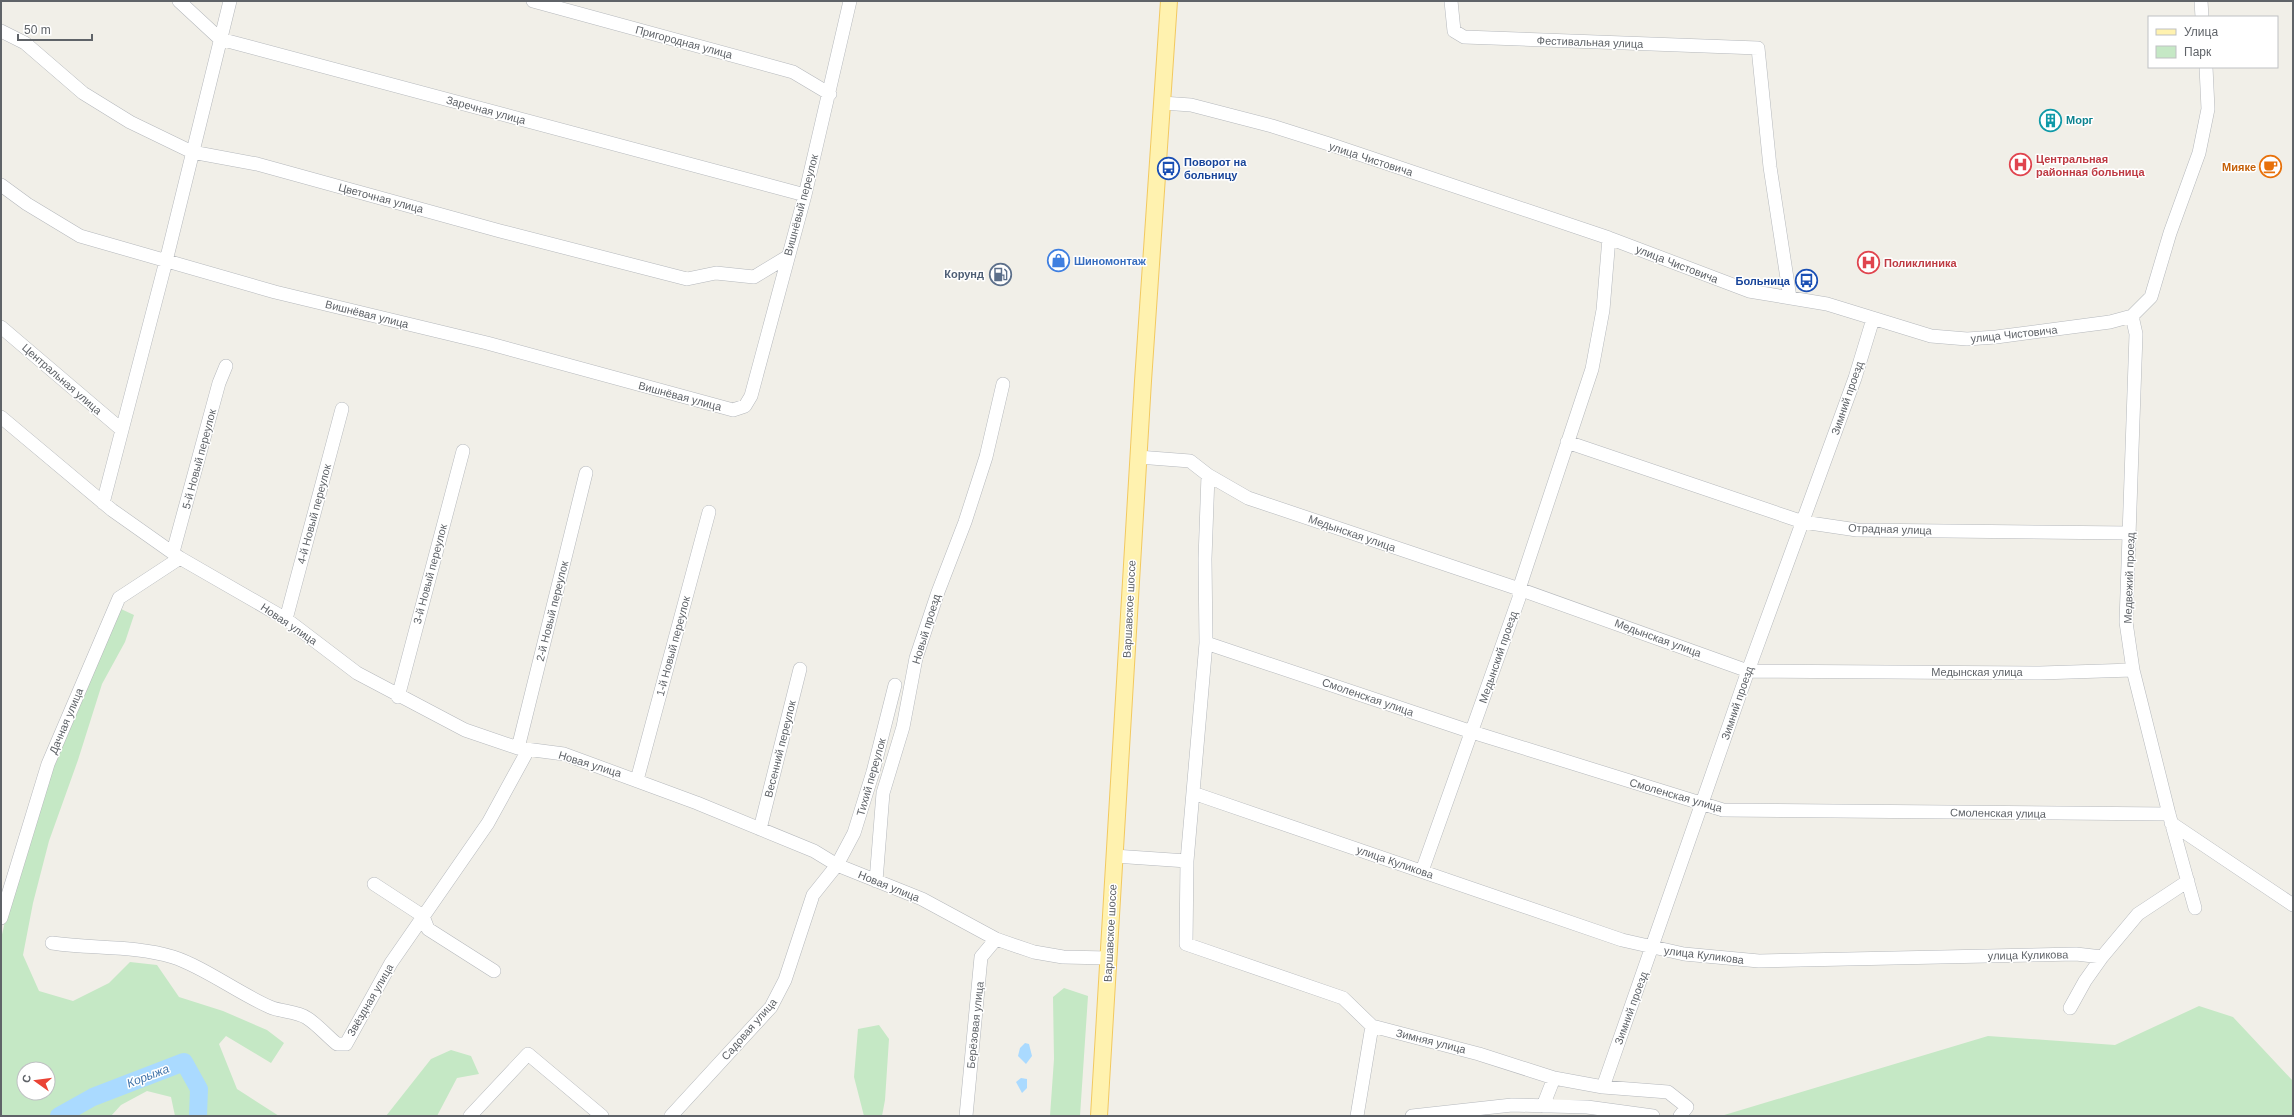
<svg xmlns="http://www.w3.org/2000/svg" width="2294" height="1117" viewBox="0 0 2294 1117" font-family="Helvetica,sans-serif">
  <style>
    .green { fill: #c5e8c5; fill-rule: evenodd }
    .water { fill: #aadaff }
    .lines { fill: none; stroke-linecap: round; stroke-linejoin: round }
    .river { stroke: #aadaff; stroke-width: 18 }
    .minor-casing { stroke: #b5b8bc; stroke-width: 14 }
    .major-casing { stroke: #f2c960; stroke-width: 18 }
    .minor { stroke: #fff; stroke-width: 13 }
    .major { stroke: #fff2af; stroke-width: 16 }
    .labels { text-anchor: middle; dominant-baseline: central; stroke-width: 3; stroke-linejoin: round; paint-order: stroke }
    .street-label { font-size: 11px; fill: #5f6368; stroke: #fff }
    .culture-label { font-size: 11px; font-weight: bold; fill: #0d838f; stroke: #fff; text-anchor: start }
    .health-label { font-size: 11px; font-weight: bold; fill: #be3a42; stroke: #fff; text-anchor: start }
    .transit-label { font-size: 11px; font-weight: bold; fill: #164399; stroke: #fff; text-anchor: start }
    .food-label { font-size: 11px; font-weight: bold; fill: #c56008; stroke: #fff; text-anchor: end }
    .shop-label { font-size: 11px; font-weight: bold; fill: #366cbe; stroke: #fff; text-anchor: start }
    .service-label { font-size: 11px; font-weight: bold; fill: #4e5e75; stroke: #fff; text-anchor: end }
    .water-label { font-size: 12px; font-style: italic; fill: #4174aa; stroke: #fff }
  </style>
  <rect width="100%" height="100%" fill="#f1efe8"/>
  <!-- green -->
  <path class="green" d="M 121,609 L 134,615 L 125,642 L 102,684 L 78,760 L 49,841 L 33,903 L 23,955 L 39,991 L 73,1001 L 109,983 L 130,962 L 157,965 L 179,997 L 223,1011 L 267,1030 L 284,1043 L 271,1063 L 226,1036 L 219,1044 L 237,1089 L 279,1116 L 175,1116 L 171,1097 L 147,1091 L 121,1105 L 111,1116 L 1,1116 L 1,939 L 8,908 L 35,807 ZM 24,1069 L 48,1069 L 48,1093 L 24,1093 Z
    M 1064,988 L 1088,996 L 1080,1116 L 1050,1116 L 1054,1059 L 1053,997 Z
    M 2199,1006 L 2233,1017 L 2293,1081 L 2293,1116 L 1721,1116 L 1988,1036 L 2115,1045 Z
    M 879,1025 L 889,1039 L 885,1100 L 882,1116 L 864,1116 L 854,1077 L 858,1029 Z
    M 451,1050 L 471,1056 L 479,1074 L 457,1078 L 437,1116 L 386,1116 L 431,1059 Z"/>
  <!-- water -->
  <path class="water" d="M 1025,1043 L 1029,1044 L 1032,1056 L 1026,1064 L 1018,1056 L 1020,1048 Z
    M 1021,1078 L 1027,1079 L 1027,1088 L 1022,1093 L 1016,1082 Z"/>
  <g class="lines">
    <!-- river -->
    <path class="river" d="M 59,1116 L 93,1097 L 184,1062 L 199,1089 L 198,1116"/>
    <defs>
      <path id="minor" d="M 179,1 L 220,39 L 805,195
        M 533,1 L 793,72 L 830,94
        M 1451,1 L 1454,31 L 1464,37 L 1758,48 L 1770,167 L 1790,298
        M 2201,1 L 2202,17
        M 1,31 L 25,43 L 83,93 L 130,122 L 192,152 L 257,164 L 500,231 L 687,279 L 716,273 L 754,277 L 787,257
        M 1162,103 L 1191,105 L 1272,126 L 1329,144 L 1609,238 L 1749,291 L 1827,304 L 1931,336 L 1967,339 L 1996,337 L 2110,322 L 2132,316 L 2151,297 L 2170,233 L 2199,153 L 2208,109 L 2206,67
        M 1,185 L 27,204 L 80,236 L 275,292 L 487,343 L 733,410 L 745,406 L 751,396 L 805,195 L 850,1
        M 2132,316 L 2136,334 L 2126,622 L 2133,670 L 2169,814 L 2195,908
        M 1,327 L 122,430
        M 1,417 L 112,510 L 180,558 L 286,619 L 357,673 L 465,730 L 518,748 L 564,754 L 697,803 L 814,851 L 837,865 L 922,899 L 996,939 L 1034,952 L 1063,957 L 1108,958
        M 1567,442 L 1803,522 L 1857,530 L 2130,533
        M 1138,457 L 1190,461 L 1208,475 L 1205,559 L 1206,643 L 1187,861 L 1186,944 L 1343,998 L 1372,1026 L 1479,1054 L 1554,1078 L 1603,1087 L 1668,1092 L 1687,1107 L 1680,1116
        M 1208,475 L 1248,498 L 1519,589 L 1748,671 L 2040,673 L 2133,670
        M 103,503 L 166,261 L 230,1
        M 173,552 L 219,383 L 226,366
        M 286,619 L 342,409
        M 1206,643 L 1472,732 L 1723,810 L 2169,814
        M 398,697 L 463,451
        M 518,748 L 586,473
        M 637,780 L 709,512
        M 1193,793 L 1622,940 L 1684,954 L 1759,961 L 2076,954 L 2102,957 L 2138,914 L 2188,881
        M 2171,823 L 2293,905
        M 760,829 L 800,669
        M 1114,856 L 1187,861
        M 1422,871 L 1519,598 L 1519,589 L 1592,369 L 1603,310 L 1609,238
        M 876,881 L 883,793 L 903,727 L 916,658 L 938,592 L 965,522 L 986,457 L 1003,384
        M 374,884 L 423,916 L 428,929 L 494,971
        M 1,918 L 48,764 L 119,598 L 180,558
        M 52,943 C 92,949 134,945 173,957 C 204,967 238,993 270,1007 C 281,1012 297,1011 307,1018 C 318,1025 327,1036 337,1044 L 346,1044 L 391,963 L 488,823 L 528,750
        M 2070,1008 L 2085,981 L 2102,957
        M 1603,1087 L 1748,671 L 1855,378 L 1873,319
        M 1543,1106 L 1554,1078
        M 470,1116 L 528,1054 L 602,1116
        M 671,1116 L 771,1007 L 785,980 L 813,895 L 837,865 L 854,833 L 873,772 L 895,685
        M 966,1116 L 981,957 L 996,939
        M 1357,1116 L 1372,1026
        M 1412,1116 L 1512,1105 L 1587,1107 L 1653,1116"/>
      <path id="major" d="M 1099,1116 L 1143,381 L 1169,1"/>
    </defs>
    <!-- minor casing -->
    <use href="#minor" class="minor-casing"/>
    <!-- major casing -->
    <use href="#major" class="major-casing"/>
    <!-- minor -->
    <use href="#minor" class="minor"/>
    <!-- major -->
    <use href="#major" class="major"/>
  </g>
  <!-- icons -->
  <defs>
    <symbol id="building-ring" viewBox="-11 -11 22 22"><circle r="9.5" fill="#fff" stroke="#0f9aa8" stroke-width="1.5"/><path d="M-4-6H4V6H1V3H-1V6H-4ZM-2.5-4.3h1.7v1.8h-1.7ZM.8-4.3h1.7v1.8H.8ZM-2.5-1h1.7V.8h-1.7ZM.8-1h1.7V.8H.8Z" fill="#0f9aa8"/></symbol>
    <symbol id="hospital-ring" viewBox="-11 -11 22 22"><circle r="9.5" fill="#fff" stroke="#e0444e" stroke-width="1.5"/><path d="M-5-5h3v3.5h4V-5h3V5h-3V1.5h-4V5h-3Z" fill="#e0444e"/></symbol>
    <symbol id="cafe-ring" viewBox="-11 -11 22 22"><circle r="9.5" fill="#fff" stroke="#e8710a" stroke-width="1.5"/><path d="M-5.5-4.5H6V0H3Q3 3.5 0 3.5H-2.5Q-5.5 3.5-5.5 0ZM3-3.2v2h1.7v-2ZM-6 4.5H4V6H-6Z" fill="#e8710a"/></symbol>
    <symbol id="bus-ring" viewBox="-11 -11 22 22"><circle r="9.5" fill="#fff" stroke="#1a4fb4" stroke-width="1.5"/><path d="M-5-6H5V4H4V6H2V4H-2V6H-4V4H-5ZM-3.5-4V0h7V-4ZM-3.5 1.2v1.5H-2V1.2ZM2 1.2v1.5H3.5V1.2Z" fill="#1a4fb4"/></symbol>
    <symbol id="shop-ring" viewBox="-11 -11 22 22"><circle r="9.5" fill="#fff" stroke="#3f7fe0" stroke-width="1.5"/><path d="M-5-2.5h2.3a2.7 3.5 0 0 1 5.4 0H5L5.5 6h-11ZM-1.5-2.5h3a1.5 2.3 0 0 0-3 0Z" fill="#3f7fe0"/></symbol>
    <symbol id="fuel-ring" viewBox="-11 -11 22 22"><circle r="9.5" fill="#fff" stroke="#5c6f8a" stroke-width="1.5"/><path d="M-5.5-6h7V0h2V4h1.3V-2.5L3-4.5l.8-.8L6-3V5H2.5V1h-1V6h-7ZM-4.2-4.7v3.2H.2V-4.7Z" fill="#5c6f8a"/></symbol>
  </defs>
  <g fill-rule="evenodd">
    <use href="#building-ring" x="2038" y="108" width="25" height="25"/>
    <use href="#hospital-ring" x="2008" y="152" width="25" height="25"/>
    <use href="#cafe-ring" x="2258" y="154" width="25" height="25"/>
    <use href="#bus-ring" x="1156" y="156" width="25" height="25"/>
    <use href="#shop-ring" x="1046" y="248" width="25" height="25"/>
    <use href="#hospital-ring" x="1856" y="250" width="25" height="25"/>
    <use href="#fuel-ring" x="988" y="262" width="25" height="25"/>
    <use href="#bus-ring" x="1794" y="268" width="25" height="25"/>
  </g>
  <g class="labels">
    <!-- street labels -->
    <g class="street-label">
      <text transform="translate(684 42) rotate(15)">Пригородная улица</text>
      <text transform="translate(1590 42) rotate(2)">Фестивальная улица</text>
      <text transform="translate(486 110) rotate(15)">Заречная улица</text>
      <text transform="translate(1371 159) rotate(18)">улица Чистовича</text>
      <text transform="translate(381 198) rotate(15)">Цветочная улица</text>
      <text transform="translate(801 205) rotate(-75)">Вишнёвый переулок</text>
      <text transform="translate(1677 264) rotate(21)">улица Чистовича</text>
      <text transform="translate(367 314) rotate(14)">Вишнёвая улица</text>
      <text transform="translate(2014 334) rotate(-6)">улица Чистовича</text>
      <text transform="translate(62 379) rotate(41)">Центральная улица</text>
      <text transform="translate(680 396) rotate(15)">Вишнёвая улица</text>
      <text transform="translate(1847 398) rotate(-71)">Зимний проезд</text>
      <text transform="translate(199 459) rotate(-75)">5-й Новый переулок</text>
      <text transform="translate(314 514) rotate(-75)">4-й Новый переулок</text>
      <text transform="translate(1890 529) rotate(2)">Отрадная улица</text>
      <text transform="translate(1352 533) rotate(19)">Медынская улица</text>
      <text transform="translate(430 574) rotate(-75)">3-й Новый переулок</text>
      <text transform="translate(2129 578) rotate(-88)">Медвежий проезд</text>
      <text transform="translate(1129 609) rotate(-87)">Варшавское шоссе</text>
      <text transform="translate(552 611) rotate(-76)">2-й Новый переулок</text>
      <text transform="translate(289 624) rotate(34)">Новая улица</text>
      <text transform="translate(926 629) rotate(-73)">Новый проезд</text>
      <text transform="translate(1658 638) rotate(20)">Медынская улица</text>
      <text transform="translate(673 646) rotate(-75)">1-й Новый переулок</text>
      <text transform="translate(1498 657) rotate(-71)">Медынский проезд</text>
      <text x="1977" y="672">Медынская улица</text>
      <text transform="translate(1368 697) rotate(19)">Смоленская улица</text>
      <text transform="translate(1737 703) rotate(-71)">Зимний проезд</text>
      <text transform="translate(66 721) rotate(-67)">Дачная улица</text>
      <text transform="translate(780 749) rotate(-76)">Весенний переулок</text>
      <text transform="translate(590 764) rotate(17)">Новая улица</text>
      <text transform="translate(871 777) rotate(-74)">Тихий переулок</text>
      <text transform="translate(1676 795) rotate(16)">Смоленская улица</text>
      <text transform="translate(1998 813) rotate(1)">Смоленская улица</text>
      <text transform="translate(1395 862) rotate(19)">улица Куликова</text>
      <text transform="translate(889 886) rotate(22)">Новая улица</text>
      <text transform="translate(1110 933) rotate(-87)">Варшавское шоссе</text>
      <text transform="translate(1704 955) rotate(7)">улица Куликова</text>
      <text transform="translate(2028 955) rotate(-1)">улица Куликова</text>
      <text transform="translate(370 1000) rotate(-60)">Звёздная улица</text>
      <text transform="translate(1631 1008) rotate(-70)">Зимний проезд</text>
      <text transform="translate(975 1025) rotate(-84)">Берёзовая улица</text>
      <text transform="translate(749 1029) rotate(-49)">Садовая улица</text>
      <text transform="translate(1431 1041) rotate(14)">Зимняя улица</text>
    </g>
    <!-- culture labels -->
    <g class="culture-label">
      <text x="2066" y="120">Морг</text>
    </g>
    <!-- health labels -->
    <g class="health-label">
      <text x="2036" y="159">Центральная<tspan x="2036" dy="13">районная больница</tspan></text>
      <text x="1884" y="263">Поликлиника</text>
    </g>
    <!-- transit labels -->
    <g class="transit-label">
      <text x="1184" y="162">Поворот на<tspan x="1184" dy="13">больницу</tspan></text>
      <text x="1790" y="281" text-anchor="end">Больница</text>
    </g>
    <!-- food labels -->
    <g class="food-label">
      <text x="2256" y="167">Мияке</text>
    </g>
    <!-- shop labels -->
    <g class="shop-label">
      <text x="1074" y="261">Шиномонтаж</text>
    </g>
    <!-- service labels -->
    <g class="service-label">
      <text x="984" y="274">Корунд</text>
    </g>
    <!-- water labels -->
    <g class="water-label">
      <text transform="translate(148 1076) rotate(-21)">Корыжа</text>
    </g>
  </g>
  <!-- border -->
  <rect width="2294" height="1117" fill="none" stroke="#5f6368" stroke-width="4"/>
  <!-- legend -->
  <rect x="2148" y="16" width="130" height="52" fill="#ffffff" stroke="#bfc1c3"/>
  <rect x="2156" y="29" width="20" height="6" fill="#fff2af" stroke="#bfc1c3"/>
  <text x="2184" y="36" font-size="12" fill="#5f6368">Улица</text>
  <rect x="2156" y="46" width="20" height="12" fill="#c5e8c5" stroke="#bfc1c3"/>
  <text x="2184" y="56" font-size="12" fill="#5f6368">Парк</text>
  <!-- north arrow -->
  <g transform="translate(36 1081) rotate(284)"><circle r="19" fill="#ffffff" stroke="#bfc1c3"/>
  <path d="M0-3L7 15L0 10L-7 15Z" fill="#ea4335"/>
  <text y="-6" font-size="11" font-weight="bold" text-anchor="middle" fill="#5f6368">С</text>
  </g>
  <!-- scale -->
  <path d="M18 34v6h74v-6" fill="none" stroke="#5f6368" stroke-width="2"/>
  <text x="24" y="34" font-size="12" fill="#5f6368" stroke="#ffffff" stroke-width="3" paint-order="stroke">50 m</text>
</svg>
